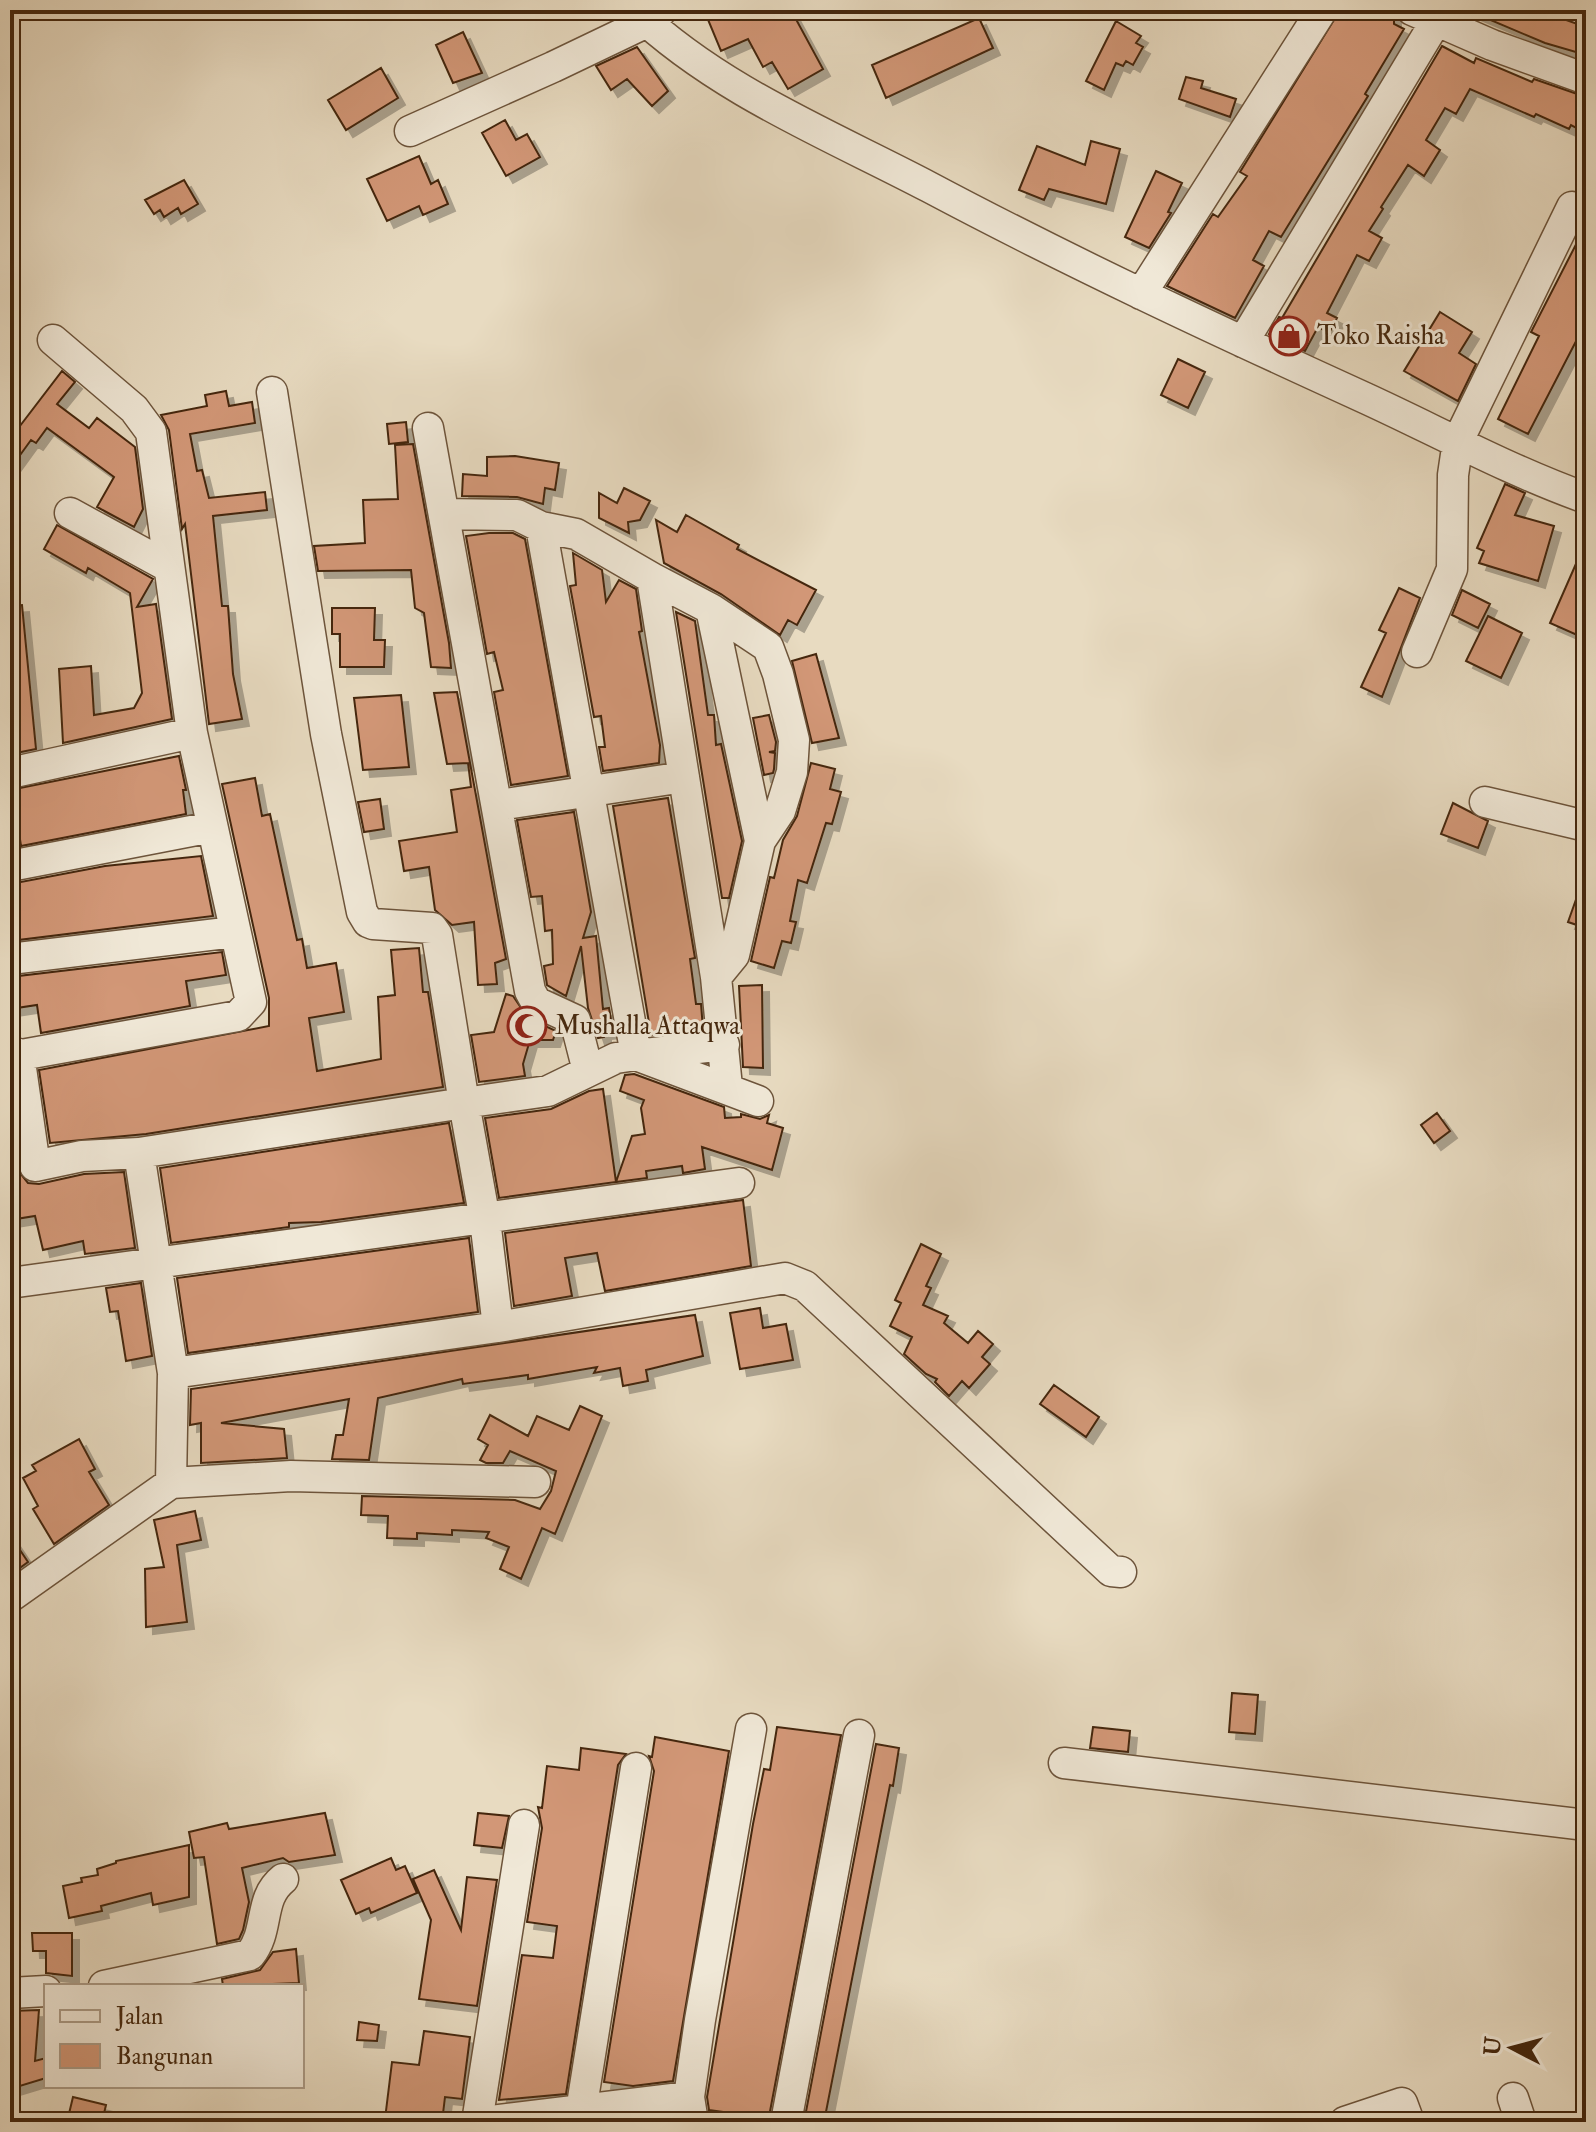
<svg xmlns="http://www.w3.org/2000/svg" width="1596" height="2132" viewBox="0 0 1596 2132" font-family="'IM FELL Double Pica',serif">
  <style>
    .building { fill: #d29777; stroke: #44270e; stroke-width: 2; filter: url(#shadow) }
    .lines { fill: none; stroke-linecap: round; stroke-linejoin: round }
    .minor-casing { stroke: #6d543b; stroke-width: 33 }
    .minor { stroke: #f0e8d7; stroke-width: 30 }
    .labels { text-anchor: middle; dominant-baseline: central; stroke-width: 6; stroke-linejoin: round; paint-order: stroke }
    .poi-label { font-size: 26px; fill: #44270e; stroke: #f0e8d7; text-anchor: start }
  </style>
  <defs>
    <filter id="shadow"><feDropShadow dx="7" dy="7" stdDeviation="0" flood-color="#0004"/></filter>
  </defs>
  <rect width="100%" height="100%" fill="#e8dbc1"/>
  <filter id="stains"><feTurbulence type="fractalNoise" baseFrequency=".0025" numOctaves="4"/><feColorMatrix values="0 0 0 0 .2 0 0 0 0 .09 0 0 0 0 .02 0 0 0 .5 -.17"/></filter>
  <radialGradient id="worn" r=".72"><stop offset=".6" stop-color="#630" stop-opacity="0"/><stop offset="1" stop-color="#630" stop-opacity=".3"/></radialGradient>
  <!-- building -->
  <path class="building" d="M 704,10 L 791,10 L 823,69 L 788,89 L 772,62 L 763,67 L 748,39 L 721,51 Z
    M 1340,10 L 1394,10 L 1394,24 L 1404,29 L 1365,94 L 1368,96 L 1281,237 L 1269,231 L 1253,260 L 1264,266 L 1235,318 L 1167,286 L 1213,214 L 1218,217 L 1247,176 L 1240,172 Z
    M 1467,10 L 1551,10 L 1549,14 L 1586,27 L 1586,55 L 1545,43 Z
    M 979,18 L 993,48 L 886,98 L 872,65 Z
    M 1116,21 L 1141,36 L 1136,43 L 1143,47 L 1133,65 L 1126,61 L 1123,66 L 1116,63 L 1104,90 L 1086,81 Z
    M 463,32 L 482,73 L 453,83 L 436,45 Z
    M 1442,46 L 1474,63 L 1476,58 L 1532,82 L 1534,79 L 1586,97 L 1586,133 L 1571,125 L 1569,129 L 1536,114 L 1534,117 L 1470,89 L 1456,114 L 1445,108 L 1426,140 L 1440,150 L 1424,176 L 1408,165 L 1381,207 L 1383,209 L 1369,231 L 1382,238 L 1369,261 L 1357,255 L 1327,313 L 1337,318 L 1329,333 L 1318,327 L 1305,351 L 1269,334 L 1279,317 L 1282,318 Z
    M 637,47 L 668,91 L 652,106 L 627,79 L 611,90 L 596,66 Z
    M 381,68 L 398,98 L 346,130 L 328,100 Z
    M 1186,77 L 1203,81 L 1201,88 L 1236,99 L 1230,117 L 1179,99 Z
    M 505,120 L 516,140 L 527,134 L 540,157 L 506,176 L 482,133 Z
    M 1091,141 L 1120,149 L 1106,204 L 1049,189 L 1044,200 L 1019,190 L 1037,146 L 1085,165 Z
    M 419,156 L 431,184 L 438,180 L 448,204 L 423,215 L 419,206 L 387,221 L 367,179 Z
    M 1156,171 L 1182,183 L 1168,212 L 1171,213 L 1149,248 L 1125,237 Z
    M 184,180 L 198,204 L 181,214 L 178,208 L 164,217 L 160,210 L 154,214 L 145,200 Z
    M 1586,225 L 1586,322 L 1528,434 L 1498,419 L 1539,336 L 1531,332 Z
    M 1440,312 L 1472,332 L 1459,353 L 1476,364 L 1458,401 L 1404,371 Z
    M 1178,359 L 1205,372 L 1188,408 L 1161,395 Z
    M 62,371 L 75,382 L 57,404 L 89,428 L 97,418 L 135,447 L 143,509 L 134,527 L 97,507 L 114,477 L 47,428 L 36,443 L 31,440 L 10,469 L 10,439 Z
    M 226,391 L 229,406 L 252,402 L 255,423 L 190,434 L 197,471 L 202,470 L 209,498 L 265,492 L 267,510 L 213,516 L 222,606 L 228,606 L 233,674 L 242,719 L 209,724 L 185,524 L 182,529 L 169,430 L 161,415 L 207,406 L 205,395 Z
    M 406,422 L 408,442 L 389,444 L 387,424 Z
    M 413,444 L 449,643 L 451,668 L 431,667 L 424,613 L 415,608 L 411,570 L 318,571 L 314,546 L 365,543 L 363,500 L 398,499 L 395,445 Z
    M 515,456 L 559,463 L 555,490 L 545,488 L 543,504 L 517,497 L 462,496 L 463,474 L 487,476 L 487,457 Z
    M 1505,484 L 1525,493 L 1515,515 L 1554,526 L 1538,581 L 1479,563 L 1484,551 L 1477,548 Z
    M 624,488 L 650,501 L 640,520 L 628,522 L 629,533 L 599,518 L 599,493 L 617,503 Z
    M 686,515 L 739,545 L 737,549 L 816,590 L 797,625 L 788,620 L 780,635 L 721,594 L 664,563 L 656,520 L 677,532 Z
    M 57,525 L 153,579 L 137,607 L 156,604 L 172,719 L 63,743 L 59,669 L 91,666 L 94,715 L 134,708 L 142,693 L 130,593 L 88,568 L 86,573 L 44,549 Z
    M 489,533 L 513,533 L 525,539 L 568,776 L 511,785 L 494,692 L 503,690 L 494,652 L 487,654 L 466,536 Z
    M 1586,541 L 1586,639 L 1550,623 Z
    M 573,553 L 602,570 L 606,602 L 619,580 L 636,589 L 642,631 L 639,632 L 660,745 L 659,763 L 603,771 L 599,747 L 605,747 L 601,716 L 594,717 L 570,586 L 576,585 Z
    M 1399,588 L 1420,598 L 1382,697 L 1361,687 L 1386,633 L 1379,630 Z
    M 1462,590 L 1490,604 L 1478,628 L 1452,615 Z
    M 22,605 L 36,749 L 16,753 L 15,743 L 10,743 L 10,606 Z
    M 332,608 L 375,608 L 374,640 L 385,640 L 384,667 L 340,667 L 340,634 L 332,634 Z
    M 676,612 L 695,621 L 708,715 L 714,715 L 716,745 L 721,744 L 742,841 L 729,898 L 722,898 Z
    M 1488,616 L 1522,633 L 1501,678 L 1466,661 Z
    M 816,654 L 839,738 L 812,743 L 792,661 Z
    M 457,692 L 506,959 L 495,963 L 497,984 L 478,985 L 474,922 L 452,925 L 435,910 L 429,867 L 404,871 L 399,841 L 457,832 L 451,790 L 471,787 L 468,763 L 447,764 L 434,693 Z
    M 401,695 L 409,767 L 363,770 L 354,698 Z
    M 769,715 L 776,742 L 775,751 L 769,752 L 775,753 L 774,769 L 773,773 L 764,775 L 753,718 Z
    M 179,756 L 186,790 L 183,790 L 186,814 L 21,846 L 16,813 L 10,814 L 10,790 Z
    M 811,763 L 835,769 L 830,789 L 841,792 L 832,824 L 826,823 L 807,883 L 798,880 L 790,921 L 796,922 L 791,943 L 782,941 L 774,968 L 751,961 L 770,877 L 774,878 L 783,840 L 797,816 Z
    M 255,778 L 262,816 L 270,814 L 297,940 L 302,939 L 307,968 L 336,963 L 344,1012 L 309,1018 L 317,1071 L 381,1059 L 378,997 L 395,995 L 391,950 L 419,948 L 423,992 L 428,992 L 443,1087 L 146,1134 L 50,1143 L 39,1070 L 269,1026 L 269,998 L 222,784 Z
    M 668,798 L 695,958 L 690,959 L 696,1004 L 701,1004 L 703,1029 L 651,1035 L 613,806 Z
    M 380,799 L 384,829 L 364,832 L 358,802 Z
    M 1453,803 L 1488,821 L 1478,848 L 1441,834 Z
    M 574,812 L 591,912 L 583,938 L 596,936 L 603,1009 L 609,1008 L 613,1031 L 604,1032 L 604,1037 L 598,1038 L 588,1008 L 581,946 L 566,996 L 547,985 L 544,966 L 553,964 L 552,930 L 545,931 L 542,896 L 531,897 L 517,820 Z
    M 201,856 L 213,916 L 10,941 L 10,884 L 105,866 Z
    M 1584,877 L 1586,878 L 1586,928 L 1568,922 Z
    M 222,952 L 226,975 L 186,981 L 190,1006 L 41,1033 L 37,1005 L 10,1009 L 10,977 Z
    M 762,985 L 763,1068 L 743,1067 L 739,986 Z
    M 506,994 L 513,996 L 528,1018 L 556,1031 L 553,1040 L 530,1040 L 523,1064 L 525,1076 L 479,1082 L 471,1035 L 494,1032 Z
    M 634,1074 L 724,1107 L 725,1118 L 741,1117 L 741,1114 L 760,1119 L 769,1115 L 767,1123 L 783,1128 L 772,1170 L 702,1147 L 705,1169 L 683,1173 L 682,1166 L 646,1171 L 647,1178 L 616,1182 L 632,1136 L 645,1134 L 641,1108 L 644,1100 L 620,1091 L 625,1075 Z
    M 603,1089 L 616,1182 L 499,1198 L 485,1118 L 551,1109 L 589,1091 Z
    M 1437,1113 L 1450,1131 L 1434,1143 L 1421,1125 Z
    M 10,1118 L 17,1169 L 28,1183 L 39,1184 L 84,1174 L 124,1172 L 135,1248 L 85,1254 L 83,1241 L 43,1250 L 35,1216 L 10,1220 Z
    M 449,1123 L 464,1203 L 321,1222 L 289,1223 L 289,1227 L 171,1243 L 160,1168 Z
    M 743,1200 L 751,1266 L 605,1291 L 597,1253 L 565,1258 L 572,1296 L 514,1306 L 505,1233 Z
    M 469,1238 L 478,1312 L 188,1353 L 177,1278 Z
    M 921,1244 L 941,1254 L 926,1286 L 931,1288 L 923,1305 L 948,1316 L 944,1323 L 968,1343 L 978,1331 L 993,1344 L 982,1357 L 990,1364 L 969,1388 L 962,1381 L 949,1396 L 935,1382 L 937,1379 L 926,1374 L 904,1354 L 912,1337 L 890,1326 L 901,1303 L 895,1300 Z
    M 141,1283 L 152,1356 L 126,1361 L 118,1311 L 110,1312 L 106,1288 Z
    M 760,1308 L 763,1328 L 786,1324 L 793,1360 L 740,1369 L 730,1313 Z
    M 695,1315 L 703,1356 L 646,1370 L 648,1381 L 623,1386 L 620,1368 L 594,1373 L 597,1367 L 528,1379 L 528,1375 L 463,1384 L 462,1379 L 378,1398 L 369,1460 L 332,1459 L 336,1435 L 343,1435 L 349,1399 L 221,1423 L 284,1429 L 287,1458 L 201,1463 L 201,1423 L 190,1425 L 191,1389 Z
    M 1054,1385 L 1099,1417 L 1086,1437 L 1040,1404 Z
    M 580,1406 L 602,1416 L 555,1534 L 542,1528 L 521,1579 L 500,1569 L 509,1547 L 486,1538 L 489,1532 L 452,1530 L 452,1535 L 417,1533 L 417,1539 L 387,1538 L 388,1516 L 361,1515 L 362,1496 L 515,1500 L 540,1509 L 551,1491 L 556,1471 L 510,1451 L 503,1463 L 486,1463 L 480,1460 L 488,1445 L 478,1439 L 490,1415 L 528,1436 L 537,1416 L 569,1430 Z
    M 79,1439 L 95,1469 L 89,1472 L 109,1505 L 54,1544 L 33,1509 L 38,1506 L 23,1478 L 36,1471 L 32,1465 Z
    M 195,1511 L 201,1540 L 177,1545 L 187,1622 L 146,1627 L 145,1569 L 164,1567 L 154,1520 Z
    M 10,1535 L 28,1562 L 10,1575 Z
    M 1232,1693 L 1258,1695 L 1255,1734 L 1229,1732 Z
    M 777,1727 L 841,1735 L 768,2122 L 734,2122 L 744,2115 L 709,2110 L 707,2097 L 753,1824 L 764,1769 L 770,1770 Z
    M 1093,1727 L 1130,1731 L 1128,1752 L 1090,1748 Z
    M 655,1737 L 729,1751 L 673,2081 L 633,2086 L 604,2082 L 654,1771 L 649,1756 L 652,1757 Z
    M 876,1744 L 899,1748 L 893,1786 L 890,1785 L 824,2122 L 804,2122 Z
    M 581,1748 L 626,1754 L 618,1765 L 566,2094 L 499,2100 L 522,1955 L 553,1958 L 557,1926 L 527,1922 L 542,1828 L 538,1807 L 542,1808 L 547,1766 L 579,1770 Z
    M 325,1813 L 335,1855 L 289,1862 L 283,1858 L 242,1868 L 249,1902 L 243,1930 L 239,1939 L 217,1944 L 204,1857 L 194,1858 L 189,1832 L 227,1823 L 229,1829 Z
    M 478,1813 L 509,1816 L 502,1848 L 474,1845 Z
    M 189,1845 L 189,1897 L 153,1905 L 151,1893 L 101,1906 L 102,1911 L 69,1918 L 63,1886 L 82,1882 L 81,1878 L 98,1875 L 97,1869 L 116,1863 L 116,1861 Z
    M 391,1858 L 396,1870 L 405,1866 L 417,1893 L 371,1913 L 369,1908 L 356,1914 L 341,1880 Z
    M 434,1870 L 461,1930 L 467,1877 L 497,1880 L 477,2006 L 419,1999 L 431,1920 L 413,1879 Z
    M 32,1933 L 72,1933 L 72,1976 L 46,1973 L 46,1951 L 33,1951 Z
    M 296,1949 L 299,1983 L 223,1986 L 222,1979 L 260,1970 L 273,1952 Z
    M 39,2010 L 35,2061 L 46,2058 L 46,2078 L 10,2089 L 10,2011 Z
    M 359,2022 L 379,2025 L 377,2041 L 357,2040 Z
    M 424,2031 L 470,2037 L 462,2099 L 445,2097 L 442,2122 L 385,2119 L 392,2062 L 419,2065 Z
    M 73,2097 L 106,2105 L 102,2122 L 67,2122 Z"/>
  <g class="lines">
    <defs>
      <path id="minor" d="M 634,10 C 718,90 828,134 929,187 C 1072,263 1218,331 1365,398 C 1439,432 1510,471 1586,498
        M 1412,10 L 1492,45 L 1586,79
        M 410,131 L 553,67 L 647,22 L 661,11
        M 1141,294 L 1322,10
        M 1243,342 L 1436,21
        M 272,392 L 326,734 L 362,912 L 368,922 L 373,924 L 432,928 L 437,935 L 464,1103 L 548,1091 L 616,1058 L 636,1055 L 758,1101
        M 428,428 L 530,991 L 536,1002 L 575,1020 L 588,1071
        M 70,513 L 169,567
        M 444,514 L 517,515 L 541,527 L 576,534 L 652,578 L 716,977 L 727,1087
        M 541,527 L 636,1055 L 724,1045
        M 652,578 L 711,609 L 768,647 L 778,674 L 794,740 L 792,772 L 780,811 L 760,841 L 734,955 L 716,977
        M 711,609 L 760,841
        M 1417,652 L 1452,569 L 1453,475 L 1458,441 L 1572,207
        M 10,773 L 192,733
        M 1485,802 L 1586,826
        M 499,805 L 684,777
        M 10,866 L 212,827
        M 10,959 L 234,932
        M 10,1052 L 19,1054 L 35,1166 L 82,1156 L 139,1153 L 173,1373 L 171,1483 L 10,1597
        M 10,1057 L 238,1016 L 251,1002 L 192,733 L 151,432 L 134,409 L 53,340
        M 139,1153 L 464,1103 L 485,1220 L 498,1327 L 173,1373
        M 10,1283 L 739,1183
        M 498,1327 L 785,1278 L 805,1286 L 1111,1571 L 1121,1572
        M 171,1483 L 291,1476 L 535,1482
        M 1064,1763 L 1586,1825
        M 104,1986 L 250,1955 C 270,1930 258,1899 283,1879
        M 10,1993 L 46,1991
        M 1513,2098 L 1521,2122
        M 581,2111 L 636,1768
        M 477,2122 L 524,1825
        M 483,2122 L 689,2097
        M 693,2122 L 689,2097 L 700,2020 L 751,1729
        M 786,2122 L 859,1735
        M 1345,2122 L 1402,2103 L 1409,2122"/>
    </defs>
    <!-- minor casing -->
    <use href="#minor" class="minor-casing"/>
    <!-- minor -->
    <use href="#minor" class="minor"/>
  </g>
  <!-- icons -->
  <defs>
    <symbol id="shop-ring" viewBox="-11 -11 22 22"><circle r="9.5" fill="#f0e8d7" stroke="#8f2418" stroke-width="1.5"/><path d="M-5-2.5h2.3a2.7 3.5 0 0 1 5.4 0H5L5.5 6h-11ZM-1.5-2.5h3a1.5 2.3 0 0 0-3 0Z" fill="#8f2418"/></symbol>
    <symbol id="mosque-ring" viewBox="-11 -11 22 22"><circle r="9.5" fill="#f0e8d7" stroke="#8f2418" stroke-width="1.5"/><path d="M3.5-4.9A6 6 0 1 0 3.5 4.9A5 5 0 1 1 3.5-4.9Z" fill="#8f2418"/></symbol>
  </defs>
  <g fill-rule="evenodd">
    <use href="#shop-ring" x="1267" y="314" width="44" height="44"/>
    <use href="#mosque-ring" x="505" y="1004" width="44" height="44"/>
  </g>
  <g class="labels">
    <!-- poi labels -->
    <g class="poi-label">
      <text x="1317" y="336">Toko Raisha</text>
      <text x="555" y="1026">Mushalla Attaqwa</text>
    </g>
  </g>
  <!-- margin -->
  <rect width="1596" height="2132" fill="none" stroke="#e8dbc1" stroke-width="40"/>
  <rect x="12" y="12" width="1572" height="2108" fill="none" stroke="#44270e" stroke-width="4"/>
  <rect x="20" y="20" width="1556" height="2092" fill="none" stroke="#44270e" stroke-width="2"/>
  <!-- legend -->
  <rect x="44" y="1984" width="260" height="104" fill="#f0e8d7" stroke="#ab9b87" stroke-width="2"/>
  <rect x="60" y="2010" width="40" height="12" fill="#f0e8d7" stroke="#ab9b87" stroke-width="2"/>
  <text x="116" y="2024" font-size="24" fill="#44270e">Jalan</text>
  <rect x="60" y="2044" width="40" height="24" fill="#d29777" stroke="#ab9b87" stroke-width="2"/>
  <text x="116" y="2064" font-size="24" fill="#44270e">Bangunan</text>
  <!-- north arrow -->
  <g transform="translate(1512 2048) rotate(276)" stroke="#f0e8d7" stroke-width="6" paint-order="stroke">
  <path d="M0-6L14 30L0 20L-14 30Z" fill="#44270e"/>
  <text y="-12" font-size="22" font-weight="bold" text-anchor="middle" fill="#44270e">U</text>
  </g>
  <rect width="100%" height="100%" filter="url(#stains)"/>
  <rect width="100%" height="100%" fill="url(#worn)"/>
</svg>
